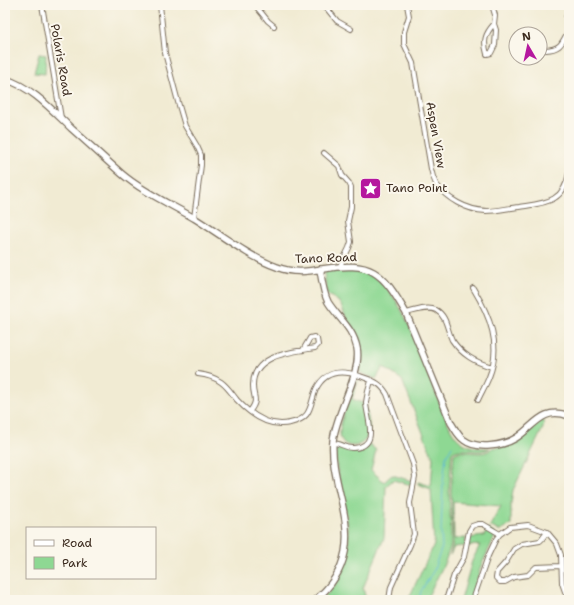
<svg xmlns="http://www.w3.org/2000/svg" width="574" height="605" viewBox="0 0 574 605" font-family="'Shantell Sans',sans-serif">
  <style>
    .green { fill: #8ed893; stroke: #648158 }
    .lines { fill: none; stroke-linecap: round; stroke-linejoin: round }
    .stream { stroke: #58b7d7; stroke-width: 1 }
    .street-casing { stroke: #7b6e5d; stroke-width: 6 }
    .secondary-casing { stroke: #7b6e5d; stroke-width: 8 }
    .street { stroke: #fff; stroke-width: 4 }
    .secondary { stroke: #fff; stroke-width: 5.5 }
    .labels { text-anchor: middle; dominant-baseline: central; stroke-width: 4; stroke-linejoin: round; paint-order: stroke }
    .street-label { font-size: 12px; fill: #3b2a1e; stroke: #fbf7ec }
    .poi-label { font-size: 12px; fill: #3b2a1e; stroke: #fbf7ec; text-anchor: start }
  </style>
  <rect width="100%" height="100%" fill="#fbf7ec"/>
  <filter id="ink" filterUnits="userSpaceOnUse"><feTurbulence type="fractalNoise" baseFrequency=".025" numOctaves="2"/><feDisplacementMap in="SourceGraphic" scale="8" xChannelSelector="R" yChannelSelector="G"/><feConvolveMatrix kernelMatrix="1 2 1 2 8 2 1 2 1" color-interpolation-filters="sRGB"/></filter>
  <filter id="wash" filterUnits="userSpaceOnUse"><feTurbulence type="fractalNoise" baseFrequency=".012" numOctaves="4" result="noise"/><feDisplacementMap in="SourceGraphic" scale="16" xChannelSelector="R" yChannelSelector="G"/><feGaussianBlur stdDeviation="0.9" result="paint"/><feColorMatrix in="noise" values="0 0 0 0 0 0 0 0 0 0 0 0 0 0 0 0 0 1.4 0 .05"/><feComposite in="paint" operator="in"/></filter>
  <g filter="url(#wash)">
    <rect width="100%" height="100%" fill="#f1ebd3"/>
    <!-- green -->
    <path class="green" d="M 39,54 L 46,55 L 45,74 L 34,73 Z
      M 350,268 C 361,270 372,273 380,281 C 410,308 426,375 444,413 C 448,424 453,437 463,443 C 471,448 481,448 490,448 C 479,456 461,445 452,453 L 449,490 L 451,534 L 451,545 L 445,562 L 426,600 L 408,600 L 434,545 L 431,489 L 418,484 L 418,482 L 431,486 L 433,458 L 402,380 L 383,367 L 376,379 L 361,373 L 360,371 L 360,350 L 355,333 L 348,323 L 342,307 L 338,301 L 327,294 L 324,273 L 327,271 Z
      M 359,379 L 352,399 L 365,404 C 367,413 372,428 367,437 C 361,450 339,449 340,432 C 340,418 352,394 357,380 Z
      M 541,421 L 544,421 L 543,428 L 513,490 L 511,504 L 511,524 L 499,531 L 490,526 L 501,506 L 453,502 L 454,539 L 466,538 L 465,546 L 454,547 L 450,555 L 453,543 L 451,490 L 454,454 C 463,447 483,459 492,448 L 505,446 L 521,439 Z
      M 368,443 L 376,450 L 371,470 L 384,482 L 392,475 L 412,481 L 412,485 L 393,480 L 386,486 L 384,538 L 363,588 L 366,600 L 321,600 C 372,555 337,503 335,448 L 337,446 C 342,446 343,447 346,449 C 355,452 362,449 368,443 Z
      M 488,529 L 495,534 L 495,536 L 481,566 L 471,600 L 461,600 L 472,561 L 480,545 L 468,546 L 469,538 L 484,536 Z"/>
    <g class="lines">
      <!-- stream -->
      <path class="stream" d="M 419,600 L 421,591 L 434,570 L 436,563 L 442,547 L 441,531 L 443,482 L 446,456 L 452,446"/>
    </g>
  </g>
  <g filter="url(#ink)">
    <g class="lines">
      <defs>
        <path id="street" d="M 42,5 L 61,118
          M 160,5 L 165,53 L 178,102 L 185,126 L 197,146 L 201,155 L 201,165 L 194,218
          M 255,5 L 268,21 L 274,26
          M 324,5 L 337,21 L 351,29
          M 407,5 L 409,16 L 404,32 L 404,44 L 413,63 L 431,169 C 432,174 434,180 436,184 C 447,199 466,210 486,211 C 497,211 508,208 519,207 C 544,203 564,203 569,173
          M 492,5 L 495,15 L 494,24 L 496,30 L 495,45 L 491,53 L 487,54 C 483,41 485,34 494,24
          M 546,50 C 562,49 562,42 569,30 L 566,19 L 569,6
          M 324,153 L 339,166 L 342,175 L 349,183 L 351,187 L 351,207 L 348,221 L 351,242 L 349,248 L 340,266
          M 473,288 C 490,316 502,345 489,377 C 486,385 481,393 478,400
          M 406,313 C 415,311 427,306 436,310 C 447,316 447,330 452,340 C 462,355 475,362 492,367
          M 198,374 C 207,375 214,377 221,382 C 228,387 232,394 237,400 C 251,415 269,428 290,423 C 313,418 309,406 316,389 C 325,370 343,370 360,376 C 373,381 380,382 387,394 L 413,464 L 415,477 L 410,503 L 414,534 L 410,545 L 391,587 L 389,600
          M 250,411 C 259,399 253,398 253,386 C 252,354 293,352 315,348 L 318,345 L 317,339 L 314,337 L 310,338 L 303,350
          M 333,443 C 341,443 346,449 354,448 C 381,446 366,417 366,402 C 367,395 369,387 371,381
          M 547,532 L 542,539 L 540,541 L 522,544 L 514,549 L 506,562 L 497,572 L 496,578 L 500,582 L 505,582 L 514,577 L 528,575 L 536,567 L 561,566
          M 446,600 L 454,575 L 464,557 L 469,531 L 472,526 L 478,524 L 483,524 L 500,534
          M 473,600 L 488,556 L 496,539 L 500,534 L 510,527 L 528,525 L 547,532 L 557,544 L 561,555 L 562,583 L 568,600"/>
        <path id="secondary" d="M 5,79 C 32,87 53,111 72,129 C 89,144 105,159 122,174 C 143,192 170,204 194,218 C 220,234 249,257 277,267 C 292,273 306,272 322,269 C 372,261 382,271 406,313 L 451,423 C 455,429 458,436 464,440 C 477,450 503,446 516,438 C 535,426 542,406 569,416
          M 315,600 C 331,587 341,572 345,552 C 352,515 330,478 333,441 C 336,412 362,374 357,348 C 353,328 338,318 328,302 C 323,292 322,281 320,269"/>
      </defs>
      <!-- street casing -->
      <use href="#street" class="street-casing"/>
      <!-- secondary casing -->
      <use href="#secondary" class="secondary-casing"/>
      <!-- street -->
      <use href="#street" class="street"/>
      <!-- secondary -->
      <use href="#secondary" class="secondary"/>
    </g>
  </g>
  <!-- icons -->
  <defs>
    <symbol id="sight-square" viewBox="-11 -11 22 22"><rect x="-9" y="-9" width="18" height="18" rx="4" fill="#b5179e" stroke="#fbf7ec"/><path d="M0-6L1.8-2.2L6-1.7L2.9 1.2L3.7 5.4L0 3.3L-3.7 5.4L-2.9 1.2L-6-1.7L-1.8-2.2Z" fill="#fff"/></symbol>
  </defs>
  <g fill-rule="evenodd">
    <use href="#sight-square" x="358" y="176" width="25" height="25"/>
  </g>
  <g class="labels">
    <!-- street labels -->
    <g class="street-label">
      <text transform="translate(61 60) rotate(80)">Polaris Road</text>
      <text transform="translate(436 135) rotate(80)">Aspen View</text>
      <text transform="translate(326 258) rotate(-2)">Tano Road</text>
    </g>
    <!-- poi labels -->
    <g class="poi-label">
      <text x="386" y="188">Tano Point</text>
    </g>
  </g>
  <!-- margin -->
  <rect width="574" height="605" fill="none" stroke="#fbf7ec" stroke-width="20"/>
  <!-- legend -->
  <rect x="26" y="527" width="130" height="52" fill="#fbf7ec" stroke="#aea59a"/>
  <rect x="34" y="540" width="20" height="6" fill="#ffffff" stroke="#aea59a"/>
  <text x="62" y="547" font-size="12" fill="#3b2a1e">Road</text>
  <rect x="34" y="557" width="20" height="12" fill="#8ed893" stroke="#aea59a"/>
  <text x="62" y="567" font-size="12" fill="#3b2a1e">Park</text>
  <!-- north arrow -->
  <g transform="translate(528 46) rotate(351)"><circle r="19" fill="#fbf7ec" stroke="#aea59a"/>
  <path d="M0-3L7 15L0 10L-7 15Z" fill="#b5179e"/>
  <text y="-6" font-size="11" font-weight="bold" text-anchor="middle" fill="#3b2a1e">N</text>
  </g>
</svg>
